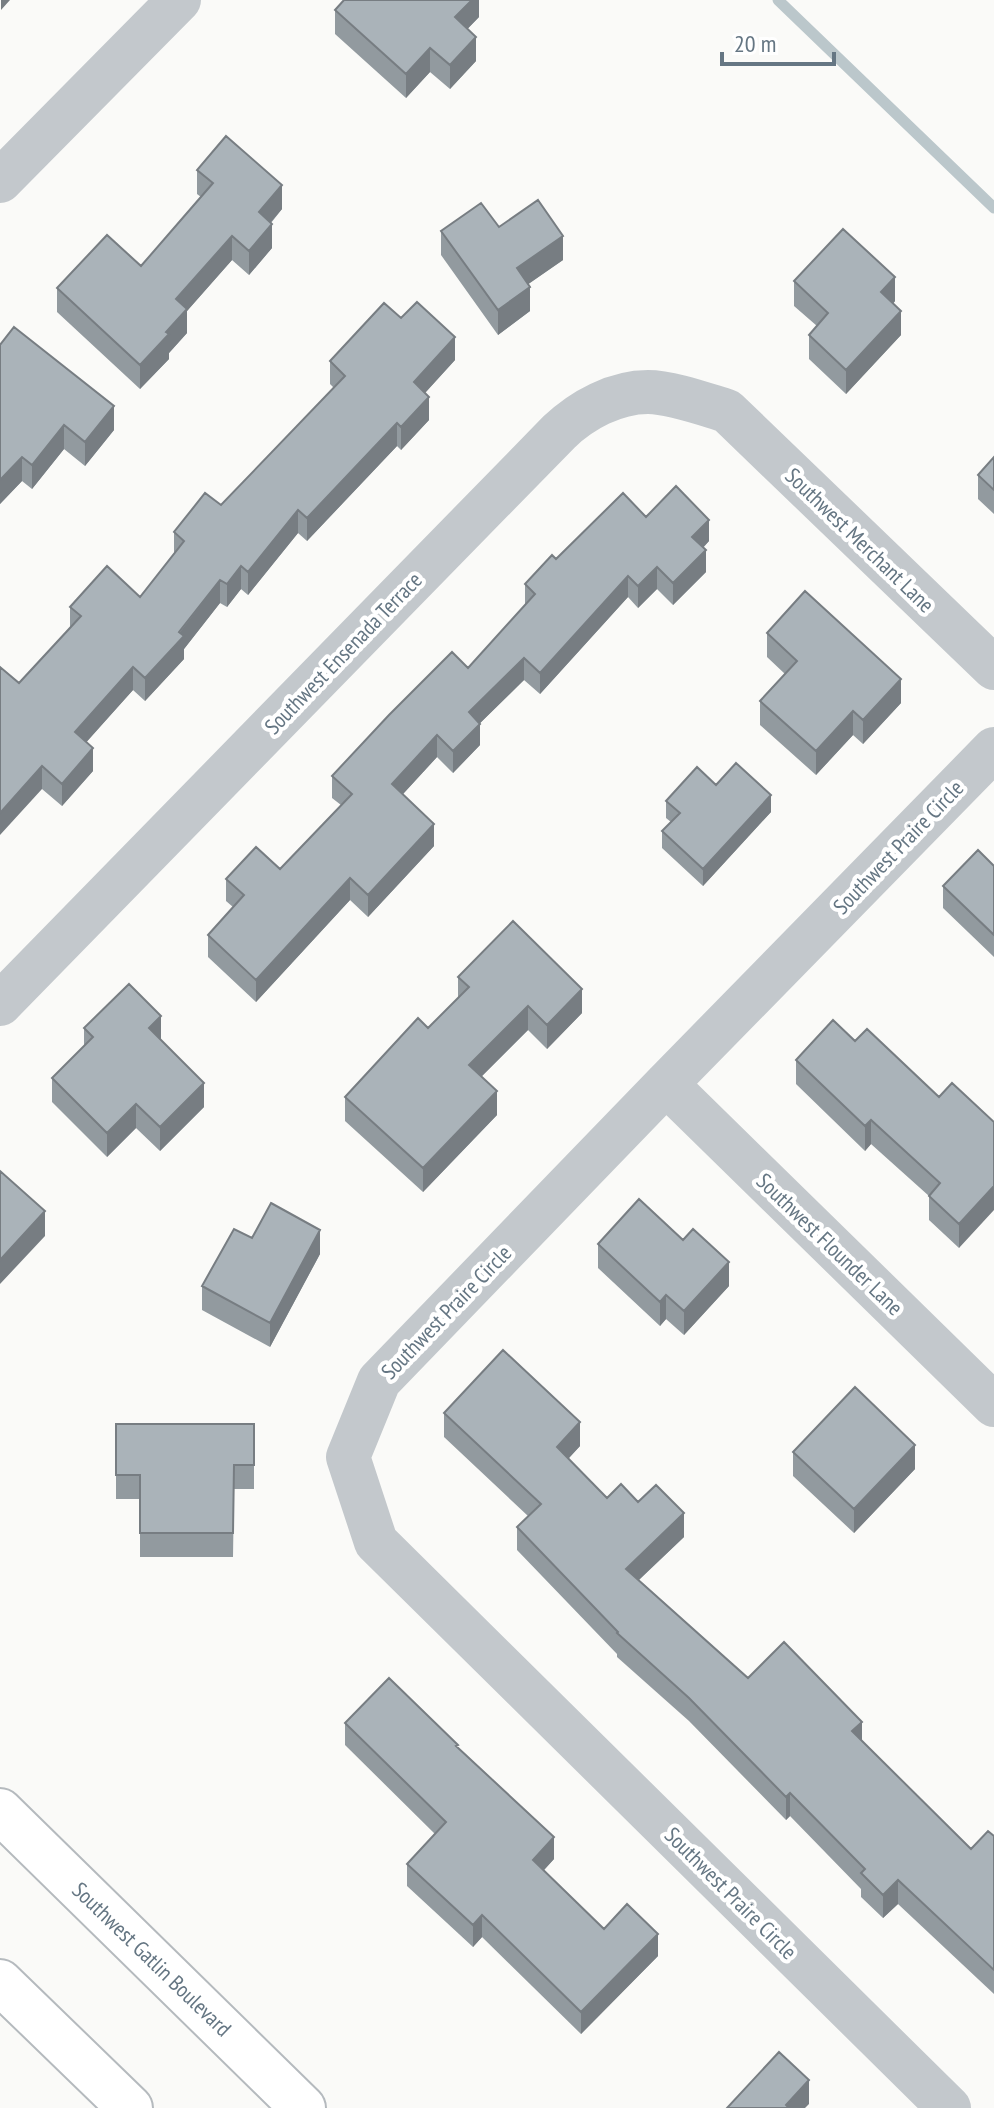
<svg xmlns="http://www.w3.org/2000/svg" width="994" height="2108" viewBox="0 0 994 2108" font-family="'PT Sans Narrow',sans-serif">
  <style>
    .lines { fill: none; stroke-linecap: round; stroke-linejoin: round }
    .stream { stroke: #bbc7cb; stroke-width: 11 }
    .primary-casing { stroke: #b5babe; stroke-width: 48 }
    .minor { stroke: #c3c8cc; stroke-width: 44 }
    .tertiary { stroke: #c3c8cc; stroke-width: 44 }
    .primary { stroke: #fff; stroke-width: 44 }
    .wall { fill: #929a9f }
    .shaded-wall { fill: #777d82 }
    .building { fill: #aab3b9; stroke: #777d82; stroke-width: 2 }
    .labels { text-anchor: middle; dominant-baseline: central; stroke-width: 8; stroke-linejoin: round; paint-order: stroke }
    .street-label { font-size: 22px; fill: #657683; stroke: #fff }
  </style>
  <rect width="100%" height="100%" fill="#fafaf8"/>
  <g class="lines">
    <!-- stream -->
    <path class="stream" d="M 778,0 L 994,208"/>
    <defs>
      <path id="primary" d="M 0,1811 L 303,2108
        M 0,1982 L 130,2108"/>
    </defs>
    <!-- primary casing -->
    <use href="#primary" class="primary-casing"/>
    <!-- minor -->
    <path class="minor" d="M 0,1004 L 559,432 C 582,410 615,392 648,392 C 671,392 704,404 727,411 L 994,668
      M 666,1084 L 994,1405
      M 949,2108 L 376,1542 L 348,1457 L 379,1381 L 666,1084 L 994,749"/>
    <!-- tertiary -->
    <path class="tertiary" d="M 0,181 L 179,0"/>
    <!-- primary -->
    <use href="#primary" class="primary"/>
  </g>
  <!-- wall -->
  <path class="wall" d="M 479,0 L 479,17 L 467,29 L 476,61 L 450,89 L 430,72 L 406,98 L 335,34 L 335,10 Z
    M 197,170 L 282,209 L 271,223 L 272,248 L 249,275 L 232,260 L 187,311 L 187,333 L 169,353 L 169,359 L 140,389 L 57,312 L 57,288 L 141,266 L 201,197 L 197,194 Z
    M 499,227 L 563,260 L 528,284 L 530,311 L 498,335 L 441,255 L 441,231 Z
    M 794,281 L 895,301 L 893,304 L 901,335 L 846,394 L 809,359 L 809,335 L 817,326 L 794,306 Z
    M 401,318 L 455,360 L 425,393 L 429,420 L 401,450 L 397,446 L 307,541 L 298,533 L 248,595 L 241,589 L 227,607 L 220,603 L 184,649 L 184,659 L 145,701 L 133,690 L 86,742 L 93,771 L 62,806 L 42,789 L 19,683 L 70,628 L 70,607 L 140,597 L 174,554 L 174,532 L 221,505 L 334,388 L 330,384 L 330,361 Z
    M 0,345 L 114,430 L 85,466 L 64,449 L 32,489 L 22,481 L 0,504 Z
    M 994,457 L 994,514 L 978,499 L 978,475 Z
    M 646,517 L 709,541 L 703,548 L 706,572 L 673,605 L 657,589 L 638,608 L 628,597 L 540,694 L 524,680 L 480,723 L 480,745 L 453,773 L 437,757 L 403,794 L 434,846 L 368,917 L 350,900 L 256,1002 L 208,957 L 208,935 L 233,907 L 226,901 L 226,879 L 280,869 L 341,805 L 332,798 L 332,776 L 468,668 L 525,605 L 525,584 L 556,559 Z
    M 767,633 L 901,703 L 863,744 L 853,735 L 816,775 L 760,725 L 760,701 L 785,674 L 767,657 Z
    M 716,785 L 771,812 L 703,886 L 662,848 L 662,831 L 671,822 L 666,818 L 666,801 Z
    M 994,866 L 994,957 L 943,908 L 943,886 Z
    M 458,977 L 582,1013 L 547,1049 L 528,1030 L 481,1077 L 497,1115 L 423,1192 L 345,1121 L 345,1097 L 428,1028 L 458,998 Z
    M 84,1028 L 161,1040 L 204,1107 L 160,1151 L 136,1128 L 107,1157 L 52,1102 L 52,1078 L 84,1046 Z
    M 855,1041 L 939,1097 L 994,1122 L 959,1248 L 929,1220 L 929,1196 L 871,1144 L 865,1151 L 796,1084 L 796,1060 Z
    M 252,1238 L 320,1254 L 270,1347 L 202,1310 L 202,1286 Z
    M 683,1240 L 729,1286 L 684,1335 L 666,1319 L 660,1326 L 598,1268 L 598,1244 Z
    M 444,1413 L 580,1446 L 568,1459 L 607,1498 L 638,1502 L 684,1537 L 639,1580 L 748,1678 L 862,1741 L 971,1849 L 994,1836 L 994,1994 L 898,1904 L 883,1918 L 861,1897 L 861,1889 L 790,1816 L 786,1820 L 689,1721 L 617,1657 L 617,1654 L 517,1550 L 517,1527 L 528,1516 L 444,1437 Z
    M 116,1424 L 254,1424 L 254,1489 L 234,1489 L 233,1557 L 140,1557 L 140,1499 L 116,1499 Z
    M 793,1452 L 915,1469 L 854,1533 L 793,1476 Z
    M 345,1723 L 458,1748 L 554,1859 L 544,1870 L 604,1929 L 658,1956 L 581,2034 L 482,1937 L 473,1947 L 407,1886 L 407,1864 L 435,1834 L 345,1745 Z"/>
  <!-- shaded-wall -->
  <path class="shaded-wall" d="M 1,0 L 10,0 L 1,10 Z
    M 472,0 L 479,0 L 479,17 L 455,42 L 455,17 Z
    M 476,37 L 476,61 L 450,89 L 450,65 Z
    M 430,48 L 430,72 L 406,98 L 406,74 Z
    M 282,185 L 282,209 L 259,236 L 259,212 Z
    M 272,224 L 272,248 L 249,275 L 249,251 Z
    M 232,236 L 232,260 L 187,311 L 187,333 L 169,353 L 169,359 L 140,389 L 140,365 L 166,332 L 176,299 Z
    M 563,236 L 563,260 L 517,292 L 517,268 Z
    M 895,277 L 895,301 L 881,317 L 881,292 Z
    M 530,287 L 530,311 L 498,335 L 498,310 Z
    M 901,311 L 901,335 L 846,394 L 846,370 Z
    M 455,337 L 455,360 L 414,405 L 414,382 Z
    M 429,397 L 429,420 L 401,450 L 401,427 Z
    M 114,406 L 114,430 L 85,466 L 85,442 Z
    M 397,423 L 397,446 L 307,541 L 307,518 Z
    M 64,425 L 64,449 L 32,489 L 32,465 Z
    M 22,457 L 22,481 L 0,504 L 0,480 Z
    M 298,510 L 298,533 L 248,595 L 248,572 Z
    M 709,520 L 709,541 L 692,559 L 692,537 Z
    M 706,550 L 706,572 L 673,605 L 673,583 Z
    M 241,566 L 241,589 L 227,607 L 227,584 Z
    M 657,567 L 657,589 L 638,608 L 638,586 Z
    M 628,576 L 628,597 L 540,694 L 540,673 Z
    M 220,580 L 220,603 L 184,649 L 184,659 L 145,701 L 145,678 Z
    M 524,658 L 524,680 L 469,734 L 469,712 Z
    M 133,667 L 133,690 L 75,755 L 75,732 Z
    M 901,679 L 901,703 L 863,744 L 863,720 Z
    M 853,711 L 853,735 L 816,775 L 816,751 Z
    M 480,724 L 480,745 L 453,773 L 453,751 Z
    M 437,735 L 437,757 L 392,806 L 392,784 Z
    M 93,748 L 93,771 L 62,806 L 62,784 Z
    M 42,766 L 42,789 L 0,835 L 0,813 Z
    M 771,795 L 771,812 L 703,886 L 703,869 Z
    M 434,824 L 434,846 L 368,917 L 368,895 Z
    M 350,878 L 350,900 L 256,1002 L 256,980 Z
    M 582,989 L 582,1013 L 547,1049 L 547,1025 Z
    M 528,1006 L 528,1030 L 469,1089 L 469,1065 Z
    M 161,1016 L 161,1041 L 149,1028 Z
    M 204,1083 L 204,1107 L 160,1151 L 160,1127 Z
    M 497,1091 L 497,1115 L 423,1192 L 423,1168 Z
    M 136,1104 L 136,1128 L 107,1157 L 107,1133 Z
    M 871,1120 L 871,1144 L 865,1151 L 865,1126 Z
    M 994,1186 L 994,1210 L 959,1248 L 959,1224 Z
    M 45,1211 L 45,1236 L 0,1284 L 0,1260 Z
    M 320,1230 L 320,1254 L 270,1347 L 270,1323 Z
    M 729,1262 L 729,1286 L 684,1335 L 684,1311 Z
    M 666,1295 L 666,1319 L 660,1326 L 660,1302 Z
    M 580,1422 L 580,1446 L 557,1471 L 557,1447 Z
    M 915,1445 L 915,1469 L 854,1533 L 854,1509 Z
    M 684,1513 L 684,1537 L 626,1592 L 626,1569 Z
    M 862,1722 L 862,1745 L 852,1731 Z
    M 790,1793 L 790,1816 L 786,1820 L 786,1797 Z
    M 554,1837 L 554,1859 L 533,1882 L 533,1860 Z
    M 898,1880 L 898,1904 L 883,1918 L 883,1895 Z
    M 482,1915 L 482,1937 L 473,1947 L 473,1925 Z
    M 658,1934 L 658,1956 L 581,2034 L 581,2012 Z
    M 809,2080 L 809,2104 L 805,2108 L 786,2108 L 786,2105 Z"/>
  <!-- building -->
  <path class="building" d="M 344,0 L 472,0 L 455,17 L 476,37 L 450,65 L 430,48 L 406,74 L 335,10 Z
    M 226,136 L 282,185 L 259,212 L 272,224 L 249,251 L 232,236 L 176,299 L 187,309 L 166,332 L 169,334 L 140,365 L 57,288 L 107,235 L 141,266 L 213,183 L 197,170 Z
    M 538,200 L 563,236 L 517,268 L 530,287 L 498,310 L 441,231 L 481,203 L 499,227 Z
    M 843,229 L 895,277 L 881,292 L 901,311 L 846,370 L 809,335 L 828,313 L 794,281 Z
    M 417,302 L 455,337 L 414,382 L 429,397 L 401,427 L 397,423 L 307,518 L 298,510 L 248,572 L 241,566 L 227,584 L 220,580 L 179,632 L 184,636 L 145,678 L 133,667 L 75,732 L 93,748 L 62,784 L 42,766 L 0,813 L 0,667 L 19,683 L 81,616 L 70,607 L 107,566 L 140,597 L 184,541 L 174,532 L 205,493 L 221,505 L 345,376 L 330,361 L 384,303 L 401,318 Z
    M 14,327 L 114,406 L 85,442 L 64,425 L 32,465 L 22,457 L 0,480 L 0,345 Z
    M 994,457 L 994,490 L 978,475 Z
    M 676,486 L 709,520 L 692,537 L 706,550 L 673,583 L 657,567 L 638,586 L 628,576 L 540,673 L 524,658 L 469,712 L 480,724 L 453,751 L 437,735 L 392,784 L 434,824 L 368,895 L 350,878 L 256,980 L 208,935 L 244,895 L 226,879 L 256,847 L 280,869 L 352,794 L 332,776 L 389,715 L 452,652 L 468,668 L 535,594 L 525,584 L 552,555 L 556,559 L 623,493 L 646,517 Z
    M 805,591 L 901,679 L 863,720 L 853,711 L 816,751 L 760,701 L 797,661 L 767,633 Z
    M 736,763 L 771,795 L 703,869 L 662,831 L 680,813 L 666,801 L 697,767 L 716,785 Z
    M 978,850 L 994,866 L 994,935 L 943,886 Z
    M 513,921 L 582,989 L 547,1025 L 528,1006 L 469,1065 L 497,1091 L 423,1168 L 345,1097 L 418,1018 L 428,1028 L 469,987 L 458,977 Z
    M 129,984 L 161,1016 L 149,1028 L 204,1083 L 160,1127 L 136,1104 L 107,1133 L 52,1078 L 93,1037 L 84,1028 Z
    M 833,1020 L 855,1041 L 867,1029 L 939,1097 L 952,1083 L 994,1122 L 994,1186 L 959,1224 L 929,1196 L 940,1183 L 871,1120 L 865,1126 L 796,1060 Z
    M 0,1171 L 45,1211 L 0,1260 Z
    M 639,1199 L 683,1240 L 693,1229 L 729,1262 L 684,1311 L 666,1295 L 660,1302 L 598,1244 Z
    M 271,1203 L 320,1230 L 270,1323 L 202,1286 L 234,1229 L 252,1238 Z
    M 503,1350 L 580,1422 L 557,1447 L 607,1498 L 621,1484 L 638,1502 L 656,1485 L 684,1513 L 626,1569 L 748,1678 L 784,1642 L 862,1722 L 852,1731 L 971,1849 L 988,1831 L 994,1836 L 994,1970 L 898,1880 L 883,1895 L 861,1873 L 865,1869 L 790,1793 L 786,1797 L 689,1698 L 617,1633 L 618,1632 L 517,1527 L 541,1504 L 444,1413 Z
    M 855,1387 L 915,1445 L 854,1509 L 793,1452 Z
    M 116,1424 L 254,1424 L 254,1465 L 234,1465 L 233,1533 L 140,1533 L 140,1475 L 116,1475 Z
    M 389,1678 L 458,1745 L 456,1746 L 554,1837 L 533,1860 L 604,1929 L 627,1904 L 658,1934 L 581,2012 L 482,1915 L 473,1925 L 407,1864 L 446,1822 L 345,1723 Z
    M 779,2052 L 809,2080 L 786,2105 L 789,2108 L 727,2108 Z"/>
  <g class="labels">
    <!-- street labels -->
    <g class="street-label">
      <text transform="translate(860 540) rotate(44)">Southwest Merchant Lane</text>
      <text transform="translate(343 653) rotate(-46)">Southwest Ensenada Terrace</text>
      <text transform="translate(898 847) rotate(-46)">Southwest Praire Circle</text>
      <text transform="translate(830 1244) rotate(44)">Southwest Flounder Lane</text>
      <text transform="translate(446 1312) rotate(-46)">Southwest Praire Circle</text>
      <text transform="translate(731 1893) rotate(45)">Southwest Praire Circle</text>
      <text transform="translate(152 1959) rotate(44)">Southwest Gatlin Boulevard</text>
    </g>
  </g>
  <!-- scale -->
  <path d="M722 52v12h112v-12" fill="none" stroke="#657683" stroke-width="4"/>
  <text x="734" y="52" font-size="24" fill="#657683" stroke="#ffffff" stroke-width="6" paint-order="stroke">20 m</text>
</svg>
